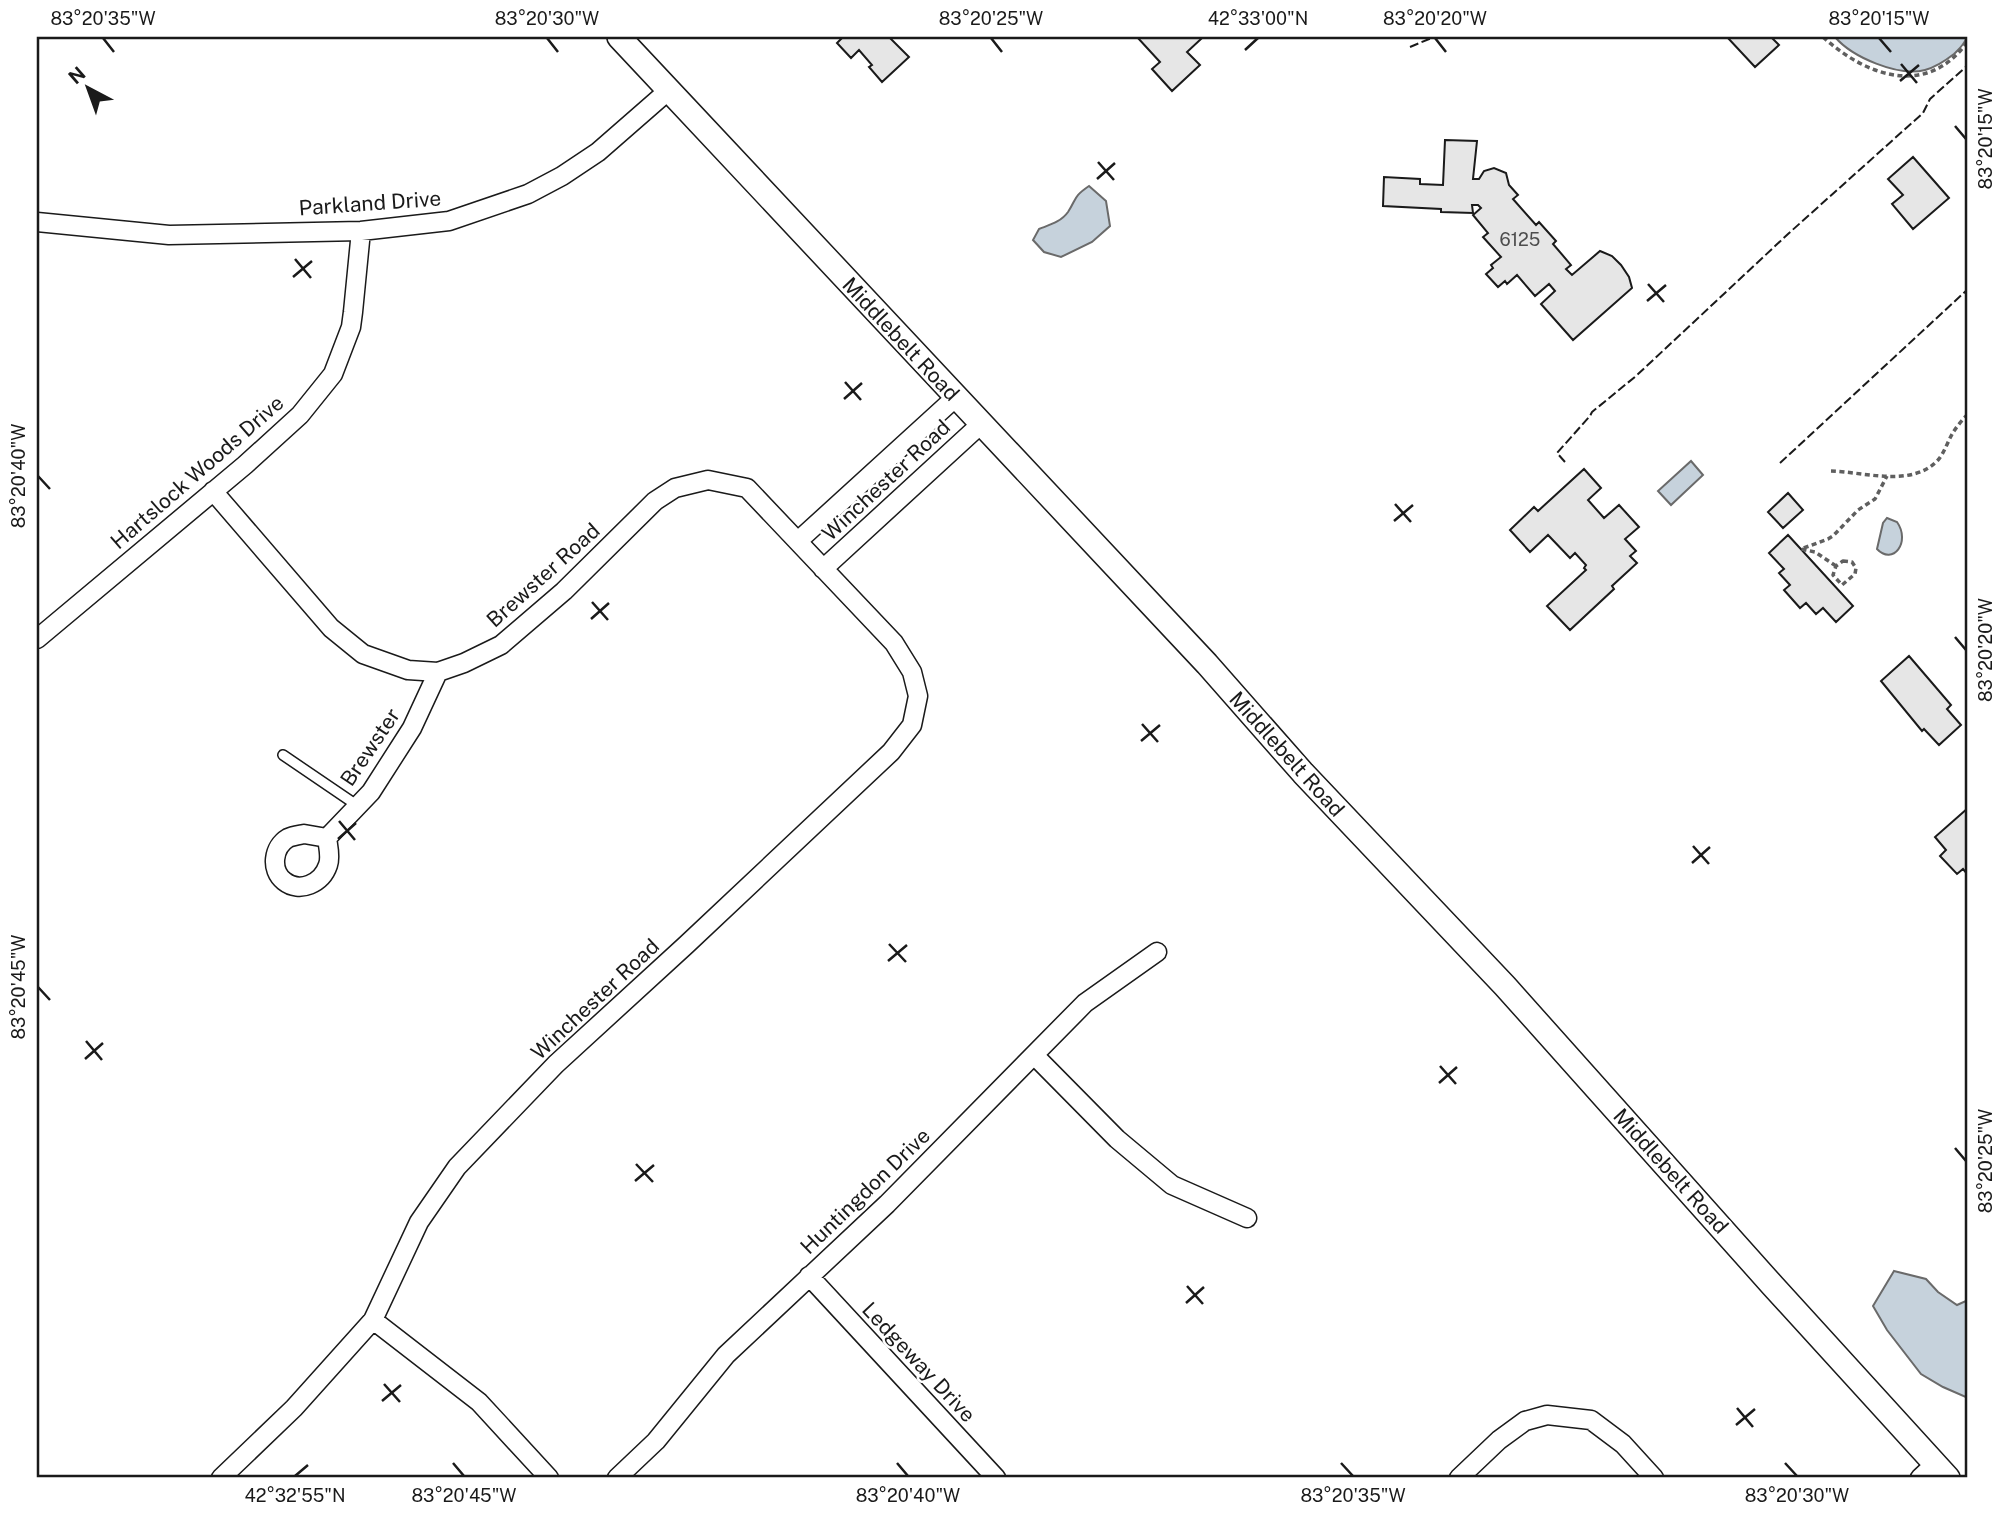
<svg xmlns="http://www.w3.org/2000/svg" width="2005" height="1515" viewBox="0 0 2005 1515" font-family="'Public Sans',sans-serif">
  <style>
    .water { fill: #c6d2dc; stroke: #6a6a6a; stroke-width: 2 }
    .building { fill: #e6e6e6; stroke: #1a1a1a; stroke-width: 2 }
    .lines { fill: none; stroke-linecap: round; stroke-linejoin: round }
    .service-casing { stroke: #1a1a1a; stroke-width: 12 }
    .minor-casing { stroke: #1a1a1a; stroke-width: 21 }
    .tertiary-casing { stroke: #1a1a1a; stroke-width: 26 }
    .path { stroke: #5f5f5f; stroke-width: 3.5; stroke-dasharray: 5 3.5; stroke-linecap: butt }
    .service { stroke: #fff; stroke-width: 9 }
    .minor { stroke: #fff; stroke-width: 18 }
    .tertiary { stroke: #fff; stroke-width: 23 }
    .fence { stroke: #1a1a1a; stroke-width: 2; stroke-dasharray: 9 3.5; stroke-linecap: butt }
    .ticks { fill: none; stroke: #1a1a1a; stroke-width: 2.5 }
    .labels { text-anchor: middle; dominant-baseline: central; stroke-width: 5; stroke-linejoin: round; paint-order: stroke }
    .number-label { font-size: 18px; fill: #4d4d4d }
    .street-label { font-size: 21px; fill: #1a1a1a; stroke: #fff }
    .neatline { fill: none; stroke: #1a1a1a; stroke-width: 2.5 }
    .ticks-label { font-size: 18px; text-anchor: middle; fill: #1a1a1a }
  </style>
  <rect width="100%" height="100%" fill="#fff"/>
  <!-- water -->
  <path class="water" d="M 1835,37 L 1967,37 C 1964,45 1960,48 1954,54 C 1945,61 1936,67 1925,70 C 1898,77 1852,57 1835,37 Z
    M 1089,186 L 1106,201 L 1110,226 L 1092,242 L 1061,257 L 1044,252 L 1033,240 L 1039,229 C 1049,225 1061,222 1068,212 C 1077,198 1073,197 1089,186 Z
    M 1691,461 L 1703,475 L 1671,505 L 1658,491 Z
    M 1887,518 L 1897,522 C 1911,542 1893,566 1877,549 L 1883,523 Z
    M 1894,1271 L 1926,1279 L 1938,1292 L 1957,1305 L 1968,1300 L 1968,1398 L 1943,1387 L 1921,1374 L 1887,1330 L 1873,1306 Z"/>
  <!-- building -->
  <path class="building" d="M 843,37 L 889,37 L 909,57 L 882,82 L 869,67 L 872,65 L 859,50 L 851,58 L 837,43 Z
    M 1137,37 L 1199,37 L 1201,39 L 1187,52 L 1200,65 L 1172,91 L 1152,69 L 1160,62 Z
    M 1727,37 L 1771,37 L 1779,45 L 1755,67 Z
    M 1445,140 L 1477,141 L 1473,179 L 1479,179 L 1484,171 L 1494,168 L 1506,173 L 1509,185 L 1518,195 L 1513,199 L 1536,225 L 1539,222 L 1556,241 L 1553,244 L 1571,265 L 1566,269 L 1572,275 L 1600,251 L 1612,256 L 1621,265 L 1629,277 L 1632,288 L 1573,340 L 1541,304 L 1555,291 L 1549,284 L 1535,296 L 1517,275 L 1507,284 L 1505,281 L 1498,287 L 1486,274 L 1493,268 L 1491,265 L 1501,257 L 1483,237 L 1488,233 L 1473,215 L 1481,208 L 1478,205 L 1472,205 L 1473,213 L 1441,212 L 1441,209 L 1383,206 L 1384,177 L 1420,179 L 1420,184 L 1443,185 Z
    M 1913,157 L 1949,198 L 1913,229 L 1892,204 L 1903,195 L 1888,179 Z
    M 1584,469 L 1601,488 L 1588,500 L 1604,518 L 1619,505 L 1639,527 L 1625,539 L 1636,551 L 1630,556 L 1637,563 L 1612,586 L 1614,589 L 1570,630 L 1547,606 L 1586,570 L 1584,568 L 1586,565 L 1575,553 L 1570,558 L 1548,535 L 1530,552 L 1510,530 L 1534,507 L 1538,511 Z
    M 1788,493 L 1803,510 L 1783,528 L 1768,512 Z
    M 1788,535 L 1853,606 L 1836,622 L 1823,608 L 1816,614 L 1806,603 L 1800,608 L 1784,590 L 1790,585 L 1779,573 L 1784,569 L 1769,553 Z
    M 1909,656 L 1951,705 L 1947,709 L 1961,725 L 1939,745 L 1924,729 L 1922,731 L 1881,681 Z
    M 1968,808 L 1968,875 L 1963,869 L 1957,874 L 1940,856 L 1946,850 L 1935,837 Z"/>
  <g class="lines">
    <defs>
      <path id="service" d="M 283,755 L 358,806"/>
      <path id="minor" d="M 37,222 L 169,235 L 361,231 L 449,221 L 528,194 L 562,176 L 598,152 L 669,90
        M 213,491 L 331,628 L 363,654 L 408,670 L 438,672 L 464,663 L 501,645 L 564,591 L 655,501 L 675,488 L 708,480 L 747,488 L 894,643 L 912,672 L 918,696 L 912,725 L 891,752 L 686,945 L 556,1064 L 457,1167 L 419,1222 L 373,1320 L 294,1408 L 221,1478
        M 798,541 L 956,397
        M 823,569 L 981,424
        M 37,639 L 245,465 L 300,415 L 333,374 L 351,327 L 353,312 L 361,231
        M 304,834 L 327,838 C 328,846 331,857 328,865 C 322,883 300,894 284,881 C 270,870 273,847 288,838 C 292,836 299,835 304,834 Z
        M 327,838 L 371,792 L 412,728 L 438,672
        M 1034,1055 L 1117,1139 L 1172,1185 L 1247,1218
        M 809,1276 L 996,1478
        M 373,1320 L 479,1402 L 549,1478
        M 617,1478 L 656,1441 L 726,1355 L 887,1204 L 1085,1003 L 1157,952
        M 1459,1478 L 1499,1440 L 1525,1421 L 1547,1415 L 1591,1420 L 1623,1444 L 1654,1478
        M 1920,1478 L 1935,1464"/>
      <path id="tertiary" d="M 619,37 L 1207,664 L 1303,773 L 1505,986 L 1773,1286 L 1948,1478"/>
    </defs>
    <!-- service casing -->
    <use href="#service" class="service-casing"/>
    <!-- minor casing -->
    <use href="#minor" class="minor-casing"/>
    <!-- tertiary casing -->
    <use href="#tertiary" class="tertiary-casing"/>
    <!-- path -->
    <path class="path" d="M 1823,37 C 1867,77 1928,98 1968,41
      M 1778,38 L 1779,37
      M 1831,471 C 1865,472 1912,488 1938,460 C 1945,452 1948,440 1954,431 C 1958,425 1963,419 1968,414
      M 1843,561 L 1852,562 L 1856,568 L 1855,574 L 1842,585 L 1833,575 L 1836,566 Z
      M 1836,566 L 1815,552 L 1801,549 L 1828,539 L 1833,536 L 1858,510 L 1875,499 L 1887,476"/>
    <!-- service -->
    <use href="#service" class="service"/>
    <!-- minor -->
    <use href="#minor" class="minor"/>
    <!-- tertiary -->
    <use href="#tertiary" class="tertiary"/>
    <!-- fence -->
    <path class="fence" d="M 1410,47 L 1434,37
      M 1565,462 L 1557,453 L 1590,416 L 1592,412 L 1636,376 L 1788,234 L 1923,113 L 1930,99 L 1968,65
      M 1780,463 L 1968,289"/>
  </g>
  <!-- ticks -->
  <path class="ticks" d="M 103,38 L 114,52M 547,38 L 558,52M 991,38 L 1002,52M 1435,38 L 1446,52M 1879,38 L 1891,52M 1245,50 L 1258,38M 1901,64 L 1917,83M 1900,81 L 1919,65M 1955,126 L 1966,139M 1098,162 L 1114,180M 1097,179 L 1115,163M 295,259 L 311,278M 293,277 L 312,261M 1648,284 L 1664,302M 1647,301 L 1666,285M 845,382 L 861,400M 844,399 L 862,383M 38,476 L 50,489M 1395,504 L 1411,522M 1394,521 L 1413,505M 592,602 L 608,620M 591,619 L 609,603M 1955,637 L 1966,650M 1142,724 L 1158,742M 1141,741 L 1160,725M 339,821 L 355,840M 338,839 L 356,823M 1693,846 L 1709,864M 1692,863 L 1710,847M 889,944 L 906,962M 888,961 L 907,945M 38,987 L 50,1000M 86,1041 L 102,1060M 85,1059 L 103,1043M 1440,1066 L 1456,1084M 1439,1083 L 1457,1067M 1955,1148 L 1966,1161M 636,1164 L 653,1182M 635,1181 L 654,1165M 1187,1286 L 1203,1304M 1186,1303 L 1204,1287M 384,1384 L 400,1402M 382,1401 L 401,1385M 1737,1408 L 1753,1427M 1736,1425 L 1755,1409M 453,1463 L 464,1476M 897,1463 L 908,1476M 1341,1463 L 1353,1476M 1785,1463 L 1797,1476M 295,1476 L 308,1465"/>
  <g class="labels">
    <!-- number labels -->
    <g class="number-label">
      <text x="1520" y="239">6125</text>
    </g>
    <!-- street labels -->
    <g class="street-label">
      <text transform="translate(370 203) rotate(-4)">Parkland Drive</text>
      <text transform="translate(901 339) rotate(47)">Middlebelt Road</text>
      <text transform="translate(197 472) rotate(-41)">Hartslock Woods Drive</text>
      <text transform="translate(886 480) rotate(-43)">Winchester Road</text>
      <text transform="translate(543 575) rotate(-42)">Brewster Road</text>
      <text transform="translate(370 747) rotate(-56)">Brewster</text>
      <text transform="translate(1287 754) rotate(48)">Middlebelt Road</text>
      <text transform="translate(595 999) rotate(-43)">Winchester Road</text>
      <text transform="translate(1671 1171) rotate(48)">Middlebelt Road</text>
      <text transform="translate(865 1191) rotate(-44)">Huntingdon Drive</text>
      <text transform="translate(919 1362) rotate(47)">Ledgeway Drive</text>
    </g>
  </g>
  <!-- border -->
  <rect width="2005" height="1515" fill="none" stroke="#ffffff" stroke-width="77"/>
  <!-- north arrow -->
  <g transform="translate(88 88) rotate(319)" stroke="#ffffff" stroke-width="5" paint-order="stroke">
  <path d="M0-5L12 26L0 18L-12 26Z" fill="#1a1a1a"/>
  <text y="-10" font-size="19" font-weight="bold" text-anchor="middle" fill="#1a1a1a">N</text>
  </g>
  <rect x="38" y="38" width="1928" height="1438" class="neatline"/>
  <g class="ticks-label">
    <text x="103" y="25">83°20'35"W</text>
    <text x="547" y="25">83°20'30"W</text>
    <text x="991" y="25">83°20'25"W</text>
    <text x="1258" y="25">42°33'00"N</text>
    <text x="1435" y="25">83°20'20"W</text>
    <text x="1879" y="25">83°20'15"W</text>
    <text transform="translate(1986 139) rotate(-90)" y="6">83°20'15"W</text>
    <text transform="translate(19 476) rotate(-90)" y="6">83°20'40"W</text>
    <text transform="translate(1986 650) rotate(-90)" y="6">83°20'20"W</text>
    <text transform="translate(19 987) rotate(-90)" y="6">83°20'45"W</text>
    <text transform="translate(1986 1161) rotate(-90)" y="6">83°20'25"W</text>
    <text x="295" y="1502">42°32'55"N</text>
    <text x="464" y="1502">83°20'45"W</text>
    <text x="908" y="1502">83°20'40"W</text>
    <text x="1353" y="1502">83°20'35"W</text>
    <text x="1797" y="1502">83°20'30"W</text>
  </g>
</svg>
